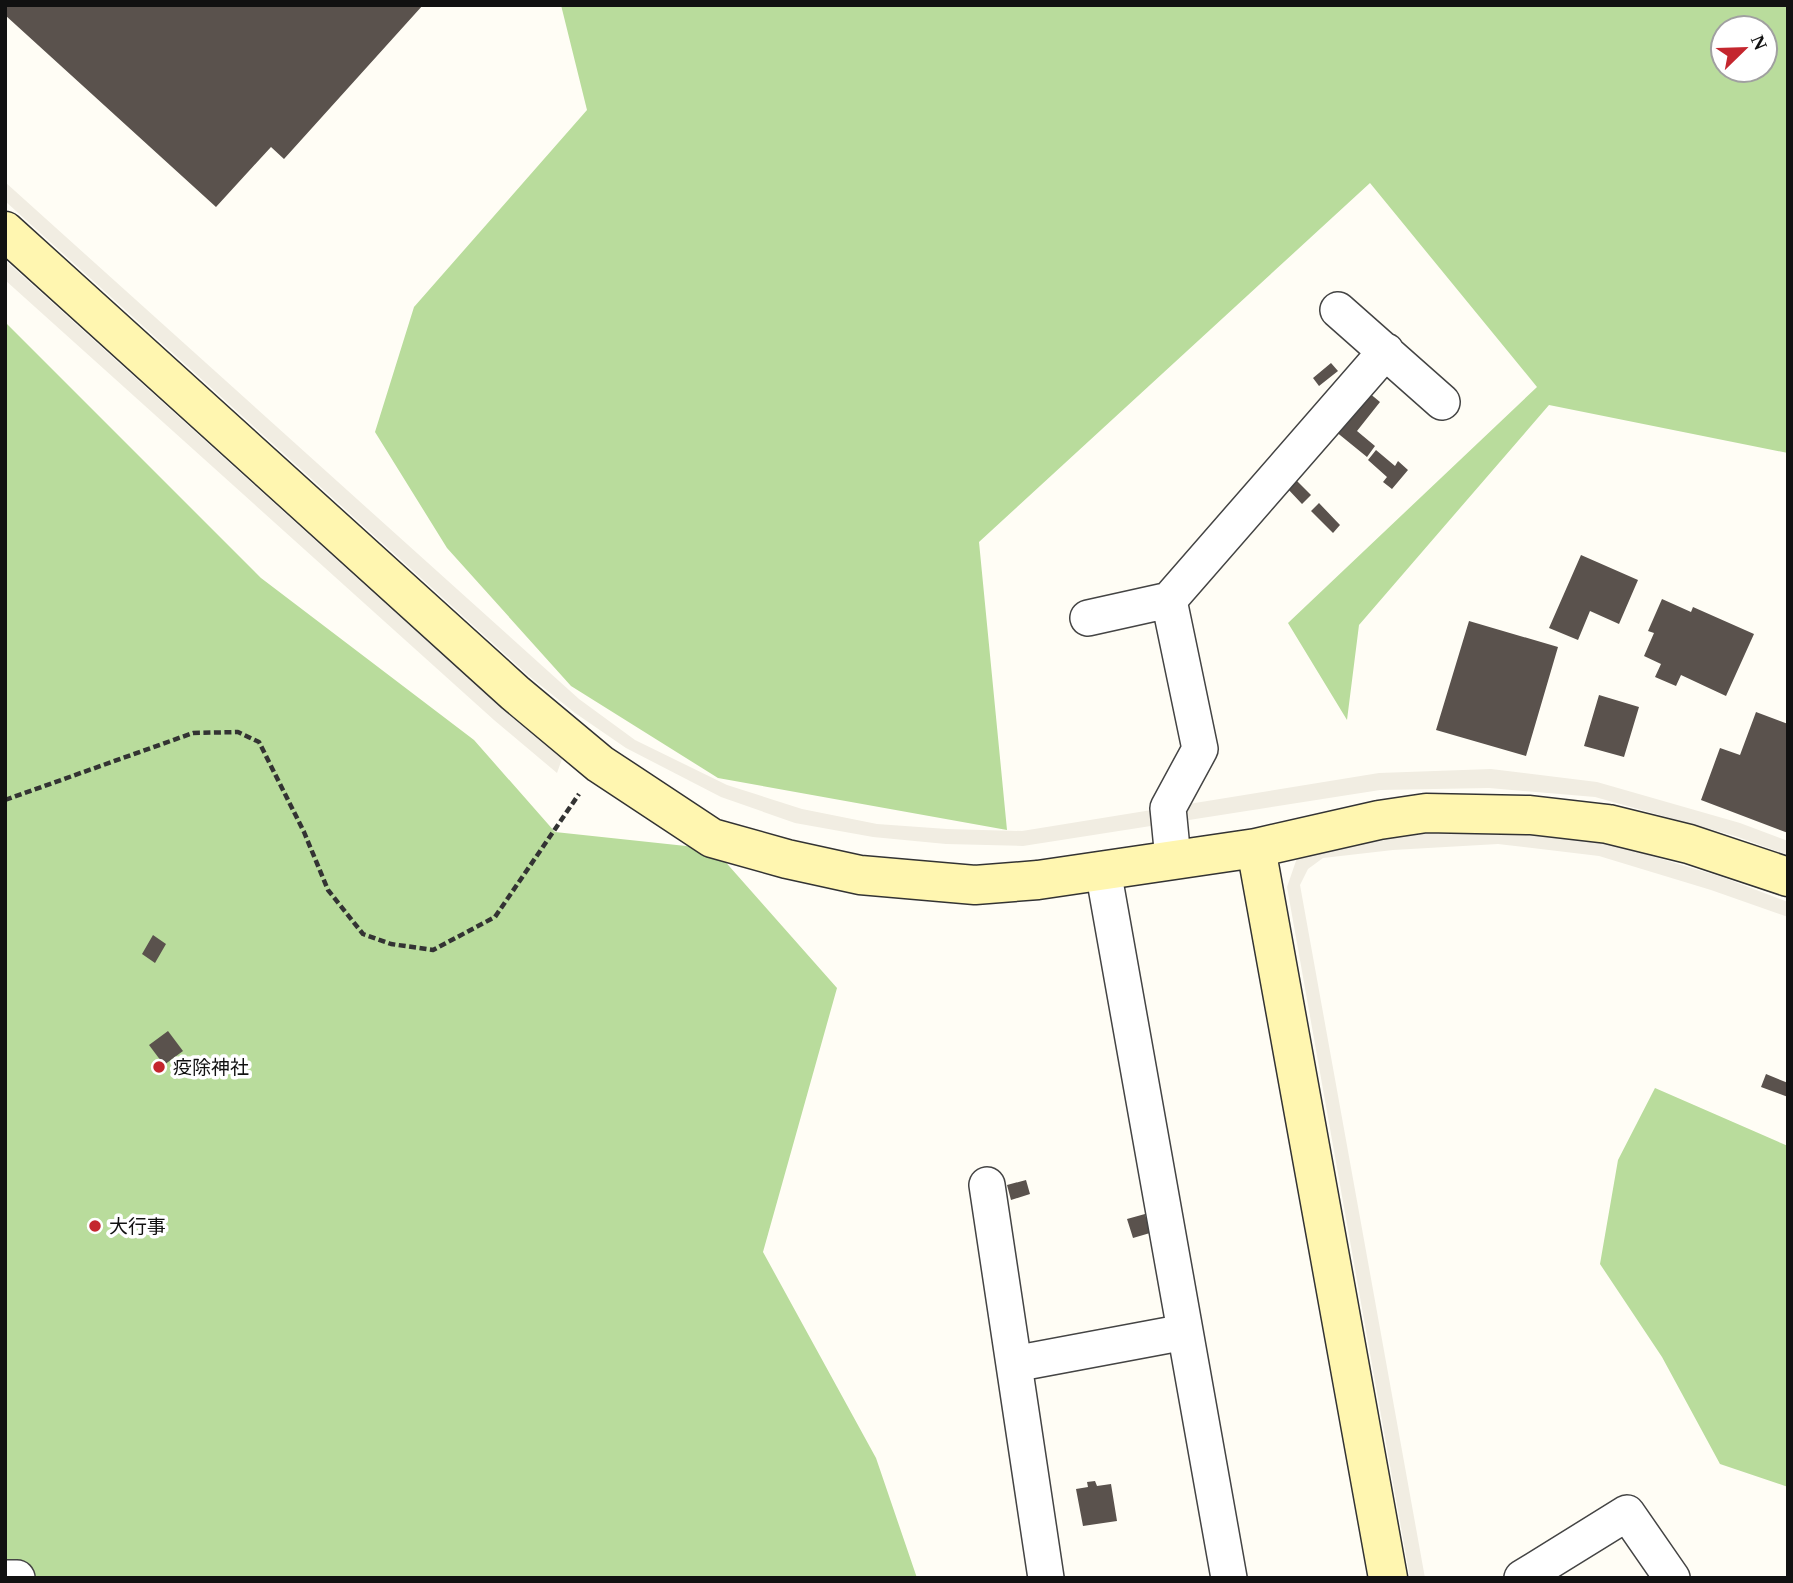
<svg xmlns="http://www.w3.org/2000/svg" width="1793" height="1583" viewBox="0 0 1793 1583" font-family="'Times New Roman','Noto Sans JP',serif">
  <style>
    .forest { fill: #b9dc9c; fill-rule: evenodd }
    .plaza { fill: #f1ede2 }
    .building { fill: #5a524d }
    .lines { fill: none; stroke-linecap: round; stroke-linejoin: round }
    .street-casing { stroke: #444; stroke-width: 38 }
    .secondary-casing { stroke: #333; stroke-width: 41 }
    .path { stroke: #333; stroke-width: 4.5; stroke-dasharray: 7 3.5; stroke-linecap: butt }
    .street { stroke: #fff; stroke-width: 35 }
    .secondary { stroke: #fff6b0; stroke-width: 38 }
    .poi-dot { fill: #c4262e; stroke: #fff; stroke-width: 2.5 }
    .labels { text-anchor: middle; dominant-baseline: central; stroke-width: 7; stroke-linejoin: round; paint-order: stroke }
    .poi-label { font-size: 19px; fill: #111; stroke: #fff; text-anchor: start }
  </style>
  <rect width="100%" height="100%" fill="#fffdf5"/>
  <!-- forest -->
  <path class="forest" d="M 561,5 L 1788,5 L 1788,453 L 1549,405 L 1359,625 L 1347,720 L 1288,623 L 1537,387 L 1370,183 L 979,542 L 1007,830 L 718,778 L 571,686 L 447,548 L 375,432 L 414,307 L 587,110 ZM 1723,28 L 1765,28 L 1765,70 L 1723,70 Z
    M 5,322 L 261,578 L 474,740 L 555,832 L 714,849 L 837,988 L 763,1252 L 876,1458 L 917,1578 L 5,1578 Z
    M 1655,1088 L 1788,1146 L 1788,1487 L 1720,1464 L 1662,1357 L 1600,1264 L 1618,1160 Z"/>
  <!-- plaza -->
  <path class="plaza" d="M 5,182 L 579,699 L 635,740 L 727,785 L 802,809 L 877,824 L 947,829 L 1022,831 L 1379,773 L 1491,769 L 1597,782 L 1740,823 L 1788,841 L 1788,855 L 1735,836 L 1595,797 L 1489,788 L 1380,790 L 1023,846 L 946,844 L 873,837 L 795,823 L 721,797 L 626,748 L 575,713 L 529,676 L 5,201 Z
    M 5,260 L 502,709 L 562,759 L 557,773 L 494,720 L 5,280 Z
    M 1499,831 L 1601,841 L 1722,877 L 1788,902 L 1788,917 L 1711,890 L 1599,856 L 1498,844 L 1393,850 L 1323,858 L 1308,869 L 1300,885 L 1425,1578 L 1410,1578 L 1287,887 L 1297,858 L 1393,833 Z"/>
  <!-- building -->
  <path class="building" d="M 5,5 L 423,5 L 284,159 L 271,147 L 216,207 L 5,15 Z
    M 1331,363 L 1338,371 L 1319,386 L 1313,378 Z
    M 1368,392 L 1380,402 L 1357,431 L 1375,446 L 1367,457 L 1335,431 Z
    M 1376,450 L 1395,466 L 1398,461 L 1408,470 L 1392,489 L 1383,482 L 1387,477 L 1368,460 Z
    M 1295,479 L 1311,495 L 1302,504 L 1286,487 Z
    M 1319,503 L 1340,525 L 1333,533 L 1311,511 Z
    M 1581,555 L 1638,580 L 1619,624 L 1590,611 L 1578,640 L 1549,628 Z
    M 1662,599 L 1691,612 L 1693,607 L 1754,634 L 1726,696 L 1681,675 L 1676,686 L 1655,677 L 1661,664 L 1644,656 L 1654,633 L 1648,631 Z
    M 1469,621 L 1558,647 L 1526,756 L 1436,730 Z
    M 1599,695 L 1639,707 L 1624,757 L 1584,746 Z
    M 1756,712 L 1788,724 L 1788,833 L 1701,800 L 1720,748 L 1740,755 Z
    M 153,935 L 166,944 L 155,963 L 142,954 Z
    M 168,1031 L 183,1051 L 164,1065 L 149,1045 Z
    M 1766,1074 L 1788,1083 L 1788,1097 L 1761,1087 Z
    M 1026,1180 L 1030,1194 L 1011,1200 L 1007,1185 Z
    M 1145,1214 L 1150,1233 L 1133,1238 L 1127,1219 Z
    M 1095,1481 L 1097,1486 L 1111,1484 L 1117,1521 L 1083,1526 L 1076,1489 L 1088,1487 L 1087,1482 Z"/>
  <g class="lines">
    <defs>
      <path id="street" d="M 1338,310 L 1442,402
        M 1088,618 L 1169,600
        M 1173,859 L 1168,808 L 1200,749 L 1169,600 L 1386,351
        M 1103,870 L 1229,1578
        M 987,1185 L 1046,1578
        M 1014,1364 L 1185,1332
        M 6,1578 L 17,1578
        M 1522,1578 L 1627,1513 L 1672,1578"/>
      <path id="secondary" d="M 5,231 L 515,693 L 600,764 L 712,838 L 787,859 L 860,875 L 975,885 L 1038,880 L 1256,848 L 1379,820 L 1426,813 L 1530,815 L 1608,824 L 1689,844 L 1788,877
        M 1256,848 L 1388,1578"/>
    </defs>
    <!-- street casing -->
    <use href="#street" class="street-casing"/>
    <!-- secondary casing -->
    <use href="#secondary" class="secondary-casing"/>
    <!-- path -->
    <path class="path" d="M 5,800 L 193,733 L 238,732 L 259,742 L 304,832 L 328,890 L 363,934 L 391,944 L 433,950 L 495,917 L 579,794"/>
    <!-- street -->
    <use href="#street" class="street"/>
    <!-- secondary -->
    <use href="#secondary" class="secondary"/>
  </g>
  <!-- markers -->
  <g class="poi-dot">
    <circle cx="159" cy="1067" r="7"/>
    <circle cx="95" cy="1226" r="7"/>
  </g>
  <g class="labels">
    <!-- poi labels -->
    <g class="poi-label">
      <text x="173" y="1067">疫除神社</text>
      <text x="109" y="1226">大行事</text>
    </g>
  </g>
  <!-- border -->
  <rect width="1793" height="1583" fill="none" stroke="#111111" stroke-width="14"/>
  <!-- north arrow -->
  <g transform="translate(1744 49) rotate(67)"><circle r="33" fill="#ffffff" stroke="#a0a0a0" stroke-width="2"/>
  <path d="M0-5L12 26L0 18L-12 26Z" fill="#c4262e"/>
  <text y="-10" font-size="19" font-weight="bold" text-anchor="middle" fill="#111111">N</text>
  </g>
</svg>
